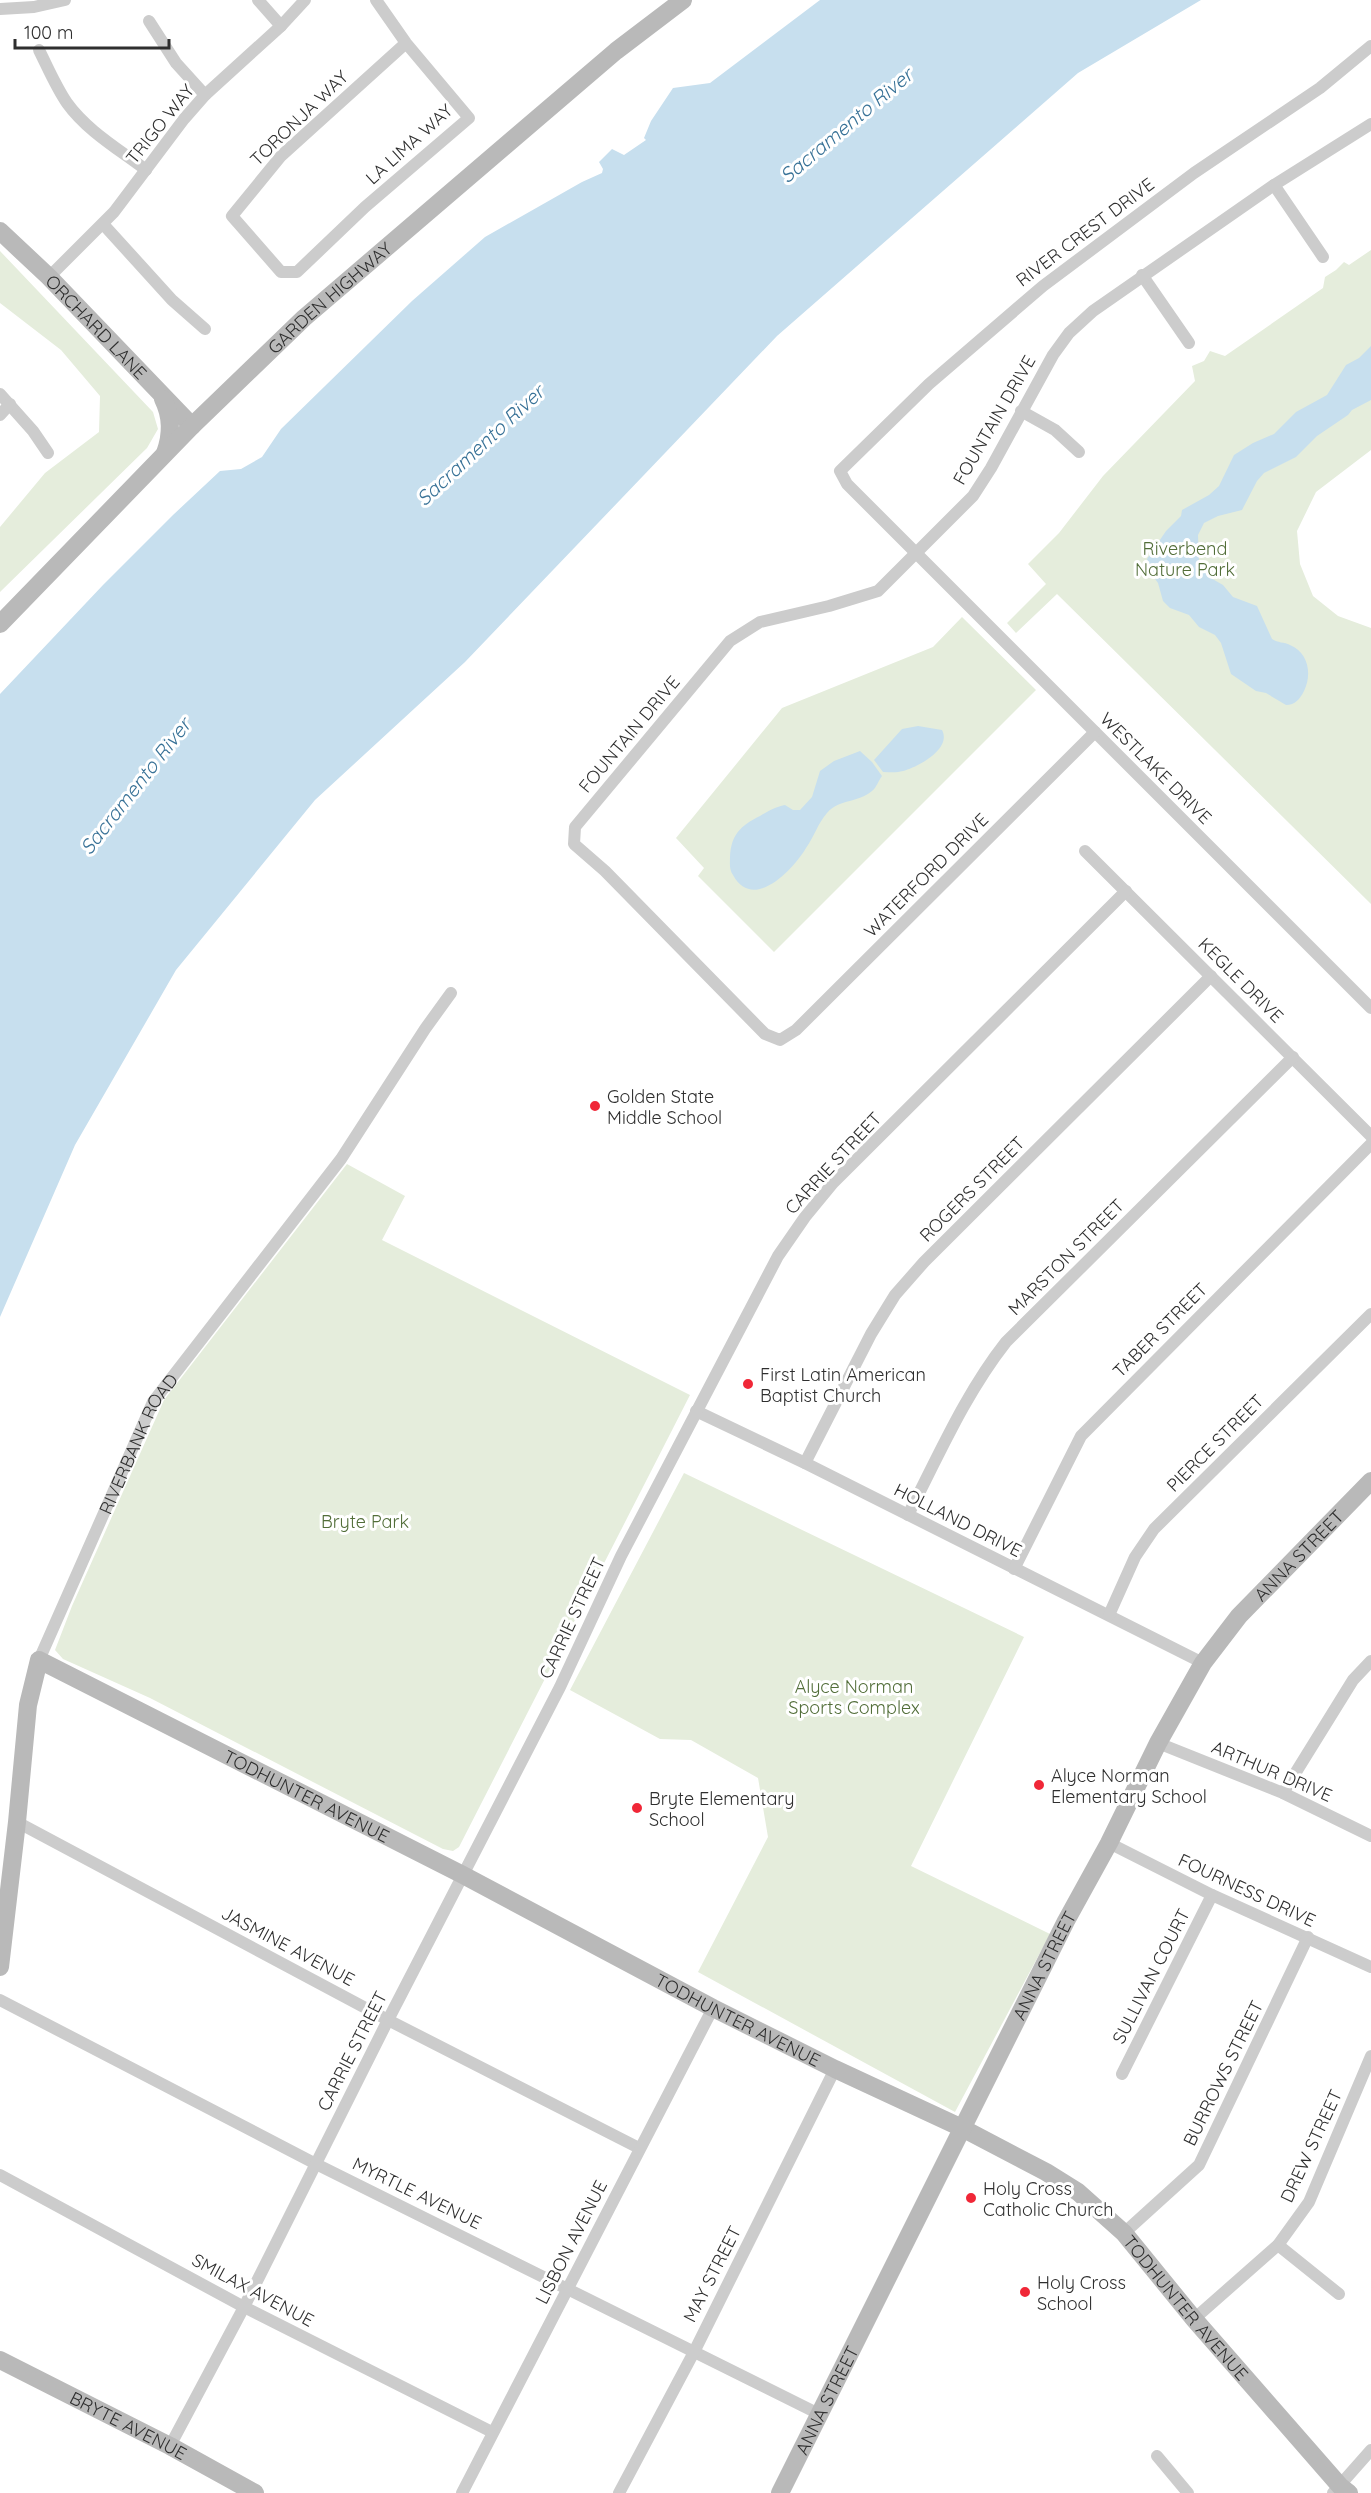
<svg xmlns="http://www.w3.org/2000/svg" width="1371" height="2493" viewBox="0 0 1371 2493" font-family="Quicksand,sans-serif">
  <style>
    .green { fill: #e5eddc }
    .water { fill: #c7dfee }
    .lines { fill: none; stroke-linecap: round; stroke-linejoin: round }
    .street { stroke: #ccc; stroke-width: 12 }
    .secondary { stroke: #b9b9b9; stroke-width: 18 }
    .poi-dot { fill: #f02737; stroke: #fff; stroke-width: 2 }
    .labels { text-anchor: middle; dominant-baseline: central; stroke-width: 6; stroke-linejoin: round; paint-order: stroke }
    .street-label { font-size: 18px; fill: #2f2f2f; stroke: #fff }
    .park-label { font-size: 18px; fill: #526e39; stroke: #fff }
    .poi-label { font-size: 18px; fill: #2f2f2f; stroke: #fff; text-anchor: start }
    .water-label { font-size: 20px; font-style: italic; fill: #387297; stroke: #fff }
  </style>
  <rect width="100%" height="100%" fill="#fff"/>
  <!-- green -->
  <path class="green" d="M 1371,250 L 1371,450 L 1316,492 L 1297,531 L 1300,564 L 1313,596 L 1338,616 L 1371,628 L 1371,904 L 1057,594 L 1016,633 L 1007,623 L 1046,584 L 1028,564 L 1059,533 L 1103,476 L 1195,381 L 1192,366 L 1204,361 L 1210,351 L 1225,356 L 1323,288 L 1325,277 L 1336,270 L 1344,262 L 1349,265 Z
    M 0,251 L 153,412 L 158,429 L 147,448 L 0,592 L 0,527 L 45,473 L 99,432 L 100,396 L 61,350 L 0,303 Z
    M 962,617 L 1036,690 L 774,952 L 698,876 L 704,868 L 676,838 L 782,708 L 933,647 Z
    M 347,1164 L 405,1196 L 382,1240 L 690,1395 L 459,1847 L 453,1851 L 443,1849 L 150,1698 L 63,1659 L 55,1650 L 72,1606 L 164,1400 Z
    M 684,1473 L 1024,1637 L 911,1866 L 1050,1934 L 955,2112 L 698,1972 L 768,1837 L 758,1778 L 691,1740 L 660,1739 L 570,1690 Z"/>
  <!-- water -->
  <path class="water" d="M 820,0 L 1201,0 L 1078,73 L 777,336 L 465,662 L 315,800 L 176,970 L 75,1145 L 0,1317 L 0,694 L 103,585 L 173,515 L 220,471 L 241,469 L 262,457 L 281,429 L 412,301 L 485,237 L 582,182 L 602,173 L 603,169 L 599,162 L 612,149 L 624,155 L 646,140 L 644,138 L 651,121 L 673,88 L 710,83 Z
    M 1371,346 L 1371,400 L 1352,410 L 1348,415 L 1317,436 L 1296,457 L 1264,473 L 1257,481 L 1242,510 L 1218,516 L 1204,523 L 1198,535 L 1199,562 L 1209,577 L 1223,585 L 1233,597 L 1257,606 L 1272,639 C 1278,643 1284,642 1290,645 C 1309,653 1312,675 1304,691 C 1300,699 1295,705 1286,705 L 1266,693 L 1256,691 L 1231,674 L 1221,643 L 1215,635 L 1199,627 L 1189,615 L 1170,608 L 1163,601 L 1158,583 L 1150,572 L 1147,559 L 1166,531 L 1181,516 L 1182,510 L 1209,495 L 1219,486 L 1234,455 L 1253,443 L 1274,434 L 1296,412 L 1327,395 L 1346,365 L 1359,358 Z
    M 918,726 L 942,730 C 952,749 918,767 903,771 C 896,773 890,772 883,772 L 874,760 L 902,729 Z
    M 860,751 L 872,762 L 882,776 C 878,781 877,787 872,791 C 858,803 839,799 827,813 C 818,823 814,837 806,848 C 793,870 753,912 733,875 C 729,869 730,864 730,857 C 731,835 740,826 760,816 C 768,811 775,807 785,805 L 793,810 L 800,810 L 812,797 L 820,771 L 834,761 Z"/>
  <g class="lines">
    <!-- street -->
    <g class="street">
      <path d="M 258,0 L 281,26"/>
      <path d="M 376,0 L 406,43 L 469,118 L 365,207 L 297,272 L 281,272 L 232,216 L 281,156 L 406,43"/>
      <path d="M 0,9 L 34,7 L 65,0"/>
      <path d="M 149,21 L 176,63 L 205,95"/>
      <path d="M 1371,46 L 1320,88 L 1194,173 L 1043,286 L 929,384 L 840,471 L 847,484 L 1371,1008"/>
      <path d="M 39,50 C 48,68 56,87 67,103 C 87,131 120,150 146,170"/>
      <path d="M 1274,185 L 1323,257"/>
      <path d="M 103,224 L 172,300 L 205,329"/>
      <path d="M 1142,275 L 1189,343"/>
      <path d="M 49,277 L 114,212 L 184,119 L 205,95 L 281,26 L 305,0"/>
      <path d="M 0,394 L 33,431 L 48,453"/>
      <path d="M 1021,411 L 1055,430 L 1079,452"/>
      <path d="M 0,415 L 10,404"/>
      <path d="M 1095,732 L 796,1030 L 780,1040 L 765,1034 L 605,871 L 574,844 L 575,827 L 730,641 L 760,622 L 829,606 L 878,591 L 973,496 L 991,468 L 1053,355 L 1069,333 L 1093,311 L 1274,185 L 1371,124"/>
      <path d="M 1085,851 L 1371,1136"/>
      <path d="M 696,1411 L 805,1463 L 1203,1663"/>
      <path d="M 805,1463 L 871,1334 L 895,1295 L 924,1262 L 1211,976"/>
      <path d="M 908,1515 C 938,1457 965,1394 1006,1342 L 1293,1057"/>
      <path d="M 1014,1569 L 1081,1436 L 1371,1144"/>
      <path d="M 1109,1615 L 1135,1557 L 1154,1529 L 1371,1314"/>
      <path id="s1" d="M 39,1660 L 153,1402 L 341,1159 L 425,1029 L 451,993"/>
      <path d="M 1158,1743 L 1283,1793 L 1371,1836"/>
      <path d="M 1283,1793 L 1353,1680 L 1371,1661"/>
      <path d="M 17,1822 L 388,2020 L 639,2148"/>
      <path d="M 1109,1843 L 1212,1895 L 1371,1967"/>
      <path d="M 0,2000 L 316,2164 L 819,2414"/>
      <path d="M 1122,2074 L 1212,1895"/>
      <path d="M 0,2175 L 244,2307 L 492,2432"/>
      <path d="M 1124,2233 L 1199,2165 L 1308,1937"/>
      <path d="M 1278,2245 L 1339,2294"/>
      <path d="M 1194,2319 L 1278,2245 L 1309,2202 L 1371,2056"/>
      <path d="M 170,2446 L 244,2307 L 388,2020 L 560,1687 L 621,1556 L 778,1256 L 805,1217 L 833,1183 L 1126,891"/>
      <path d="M 1157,2456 L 1188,2493"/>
      <path d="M 462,2493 L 713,2008"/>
      <path d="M 619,2493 L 694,2352 L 835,2069"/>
      <path d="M 1333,2493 L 1371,2450"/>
    </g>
    <!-- secondary -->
    <g class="secondary">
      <path id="s2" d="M 0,231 L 49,277 L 192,426"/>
      <path d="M 163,399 C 172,417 172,434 165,453"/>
      <path id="s3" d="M 0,624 L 192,426 L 304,318 L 616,51 L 683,0"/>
      <path id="s4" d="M 0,1967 L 17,1822 L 28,1705 L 39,1660 L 463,1875 L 713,2008 L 835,2069 L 962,2128 L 1046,2172 L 1078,2192 L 1124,2233 L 1194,2319 L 1340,2486 L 1349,2493"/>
      <path id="s5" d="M 0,2360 L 170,2446 L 255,2493"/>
      <path id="s6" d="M 780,2493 L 1066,1921 L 1109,1843 L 1158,1743 L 1203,1663 L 1239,1616 L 1371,1481"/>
    </g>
  </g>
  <!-- markers -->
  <g class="poi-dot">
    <circle cx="595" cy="1106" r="6"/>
    <circle cx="748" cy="1384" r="6"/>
    <circle cx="1039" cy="1785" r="6"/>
    <circle cx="637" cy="1808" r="6"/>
    <circle cx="971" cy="2198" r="6"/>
    <circle cx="1025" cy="2292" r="6"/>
  </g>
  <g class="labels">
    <!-- street labels -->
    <g class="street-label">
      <text transform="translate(299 118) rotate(-44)">TORONJA WAY</text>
      <text transform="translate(160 124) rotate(-51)">TRIGO WAY</text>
      <text transform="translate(409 144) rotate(-42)">LA LIMA WAY</text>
      <text transform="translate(1085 232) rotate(-37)">RIVER CREST DRIVE</text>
      <text stroke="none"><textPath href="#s3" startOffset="464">GARDEN HIGHWAY</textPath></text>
      <text stroke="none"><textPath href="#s2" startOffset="136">ORCHARD LANE</textPath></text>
      <text transform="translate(994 420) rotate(-60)">FOUNTAIN DRIVE</text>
      <text transform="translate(629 734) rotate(-50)">FOUNTAIN DRIVE</text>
      <text transform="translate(1156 768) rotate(45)">WESTLAKE DRIVE</text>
      <text transform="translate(926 875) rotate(-45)">WATERFORD DRIVE</text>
      <text transform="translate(1241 980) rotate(45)">KEGLE DRIVE</text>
      <text transform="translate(833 1163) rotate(-47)">CARRIE STREET</text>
      <text transform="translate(972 1189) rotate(-45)">ROGERS STREET</text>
      <text transform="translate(1066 1257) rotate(-45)">MARSTON STREET</text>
      <text transform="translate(1160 1330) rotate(-45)">TABER STREET</text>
      <text transform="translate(1215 1443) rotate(-45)">PIERCE STREET</text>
      <text stroke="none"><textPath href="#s1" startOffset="238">RIVERBANK ROAD</textPath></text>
      <text transform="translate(958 1520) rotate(27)">HOLLAND DRIVE</text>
      <text stroke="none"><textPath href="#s6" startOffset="1076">ANNA STREET</textPath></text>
      <text transform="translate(572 1618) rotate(-65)">CARRIE STREET</text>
      <text transform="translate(1272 1771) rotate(23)">ARTHUR DRIVE</text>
      <text stroke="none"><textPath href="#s4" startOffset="610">TODHUNTER AVENUE</textPath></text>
      <text transform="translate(1247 1890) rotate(25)">FOURNESS DRIVE</text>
      <text transform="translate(288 1946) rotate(28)">JASMINE AVENUE</text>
      <text stroke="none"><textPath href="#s6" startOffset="590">ANNA STREET</textPath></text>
      <text transform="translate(1151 1976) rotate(-63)">SULLIVAN COURT</text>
      <text stroke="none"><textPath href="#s4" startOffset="1096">TODHUNTER AVENUE</textPath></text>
      <text transform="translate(352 2051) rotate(-63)">CARRIE STREET</text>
      <text transform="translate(1223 2073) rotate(-64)">BURROWS STREET</text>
      <text transform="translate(1311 2146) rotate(-65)">DREW STREET</text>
      <text transform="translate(417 2193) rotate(26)">MYRTLE AVENUE</text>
      <text transform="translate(571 2242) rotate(-63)">LISBON AVENUE</text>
      <text transform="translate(712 2274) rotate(-63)">MAY STREET</text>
      <text transform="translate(253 2290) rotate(28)">SMILAX AVENUE</text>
      <text stroke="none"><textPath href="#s4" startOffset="1636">TODHUNTER AVENUE</textPath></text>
      <text stroke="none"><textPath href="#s6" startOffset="104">ANNA STREET</textPath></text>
      <text stroke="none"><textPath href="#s5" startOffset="144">BRYTE AVENUE</textPath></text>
    </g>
    <!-- park labels -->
    <g class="park-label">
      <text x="1185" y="548">Riverbend<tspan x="1185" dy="21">Nature Park</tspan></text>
      <text x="365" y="1521">Bryte Park</text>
      <text x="854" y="1686">Alyce Norman<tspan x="854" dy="21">Sports Complex</tspan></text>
    </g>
    <!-- poi labels -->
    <g class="poi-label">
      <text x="607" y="1096">Golden State<tspan x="607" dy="21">Middle School</tspan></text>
      <text x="760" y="1374">First Latin American<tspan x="760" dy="21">Baptist Church</tspan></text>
      <text x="1051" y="1775">Alyce Norman<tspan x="1051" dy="21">Elementary School</tspan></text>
      <text x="649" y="1798">Bryte Elementary<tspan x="649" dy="21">School</tspan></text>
      <text x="983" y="2188">Holy Cross<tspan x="983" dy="21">Catholic Church</tspan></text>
      <text x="1037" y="2282">Holy Cross<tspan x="1037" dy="21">School</tspan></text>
    </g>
    <!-- water labels -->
    <g class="water-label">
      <text transform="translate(846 125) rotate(-40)">Sacramento River</text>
      <text transform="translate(480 445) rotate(-43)">Sacramento River</text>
      <text transform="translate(135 786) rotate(-52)">Sacramento River</text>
    </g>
  </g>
  <!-- scale -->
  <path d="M15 39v9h154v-9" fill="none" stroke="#2f2f2f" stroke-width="3"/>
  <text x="24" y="39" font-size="18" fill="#2f2f2f" stroke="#ffffff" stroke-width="4.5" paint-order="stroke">100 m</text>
</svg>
